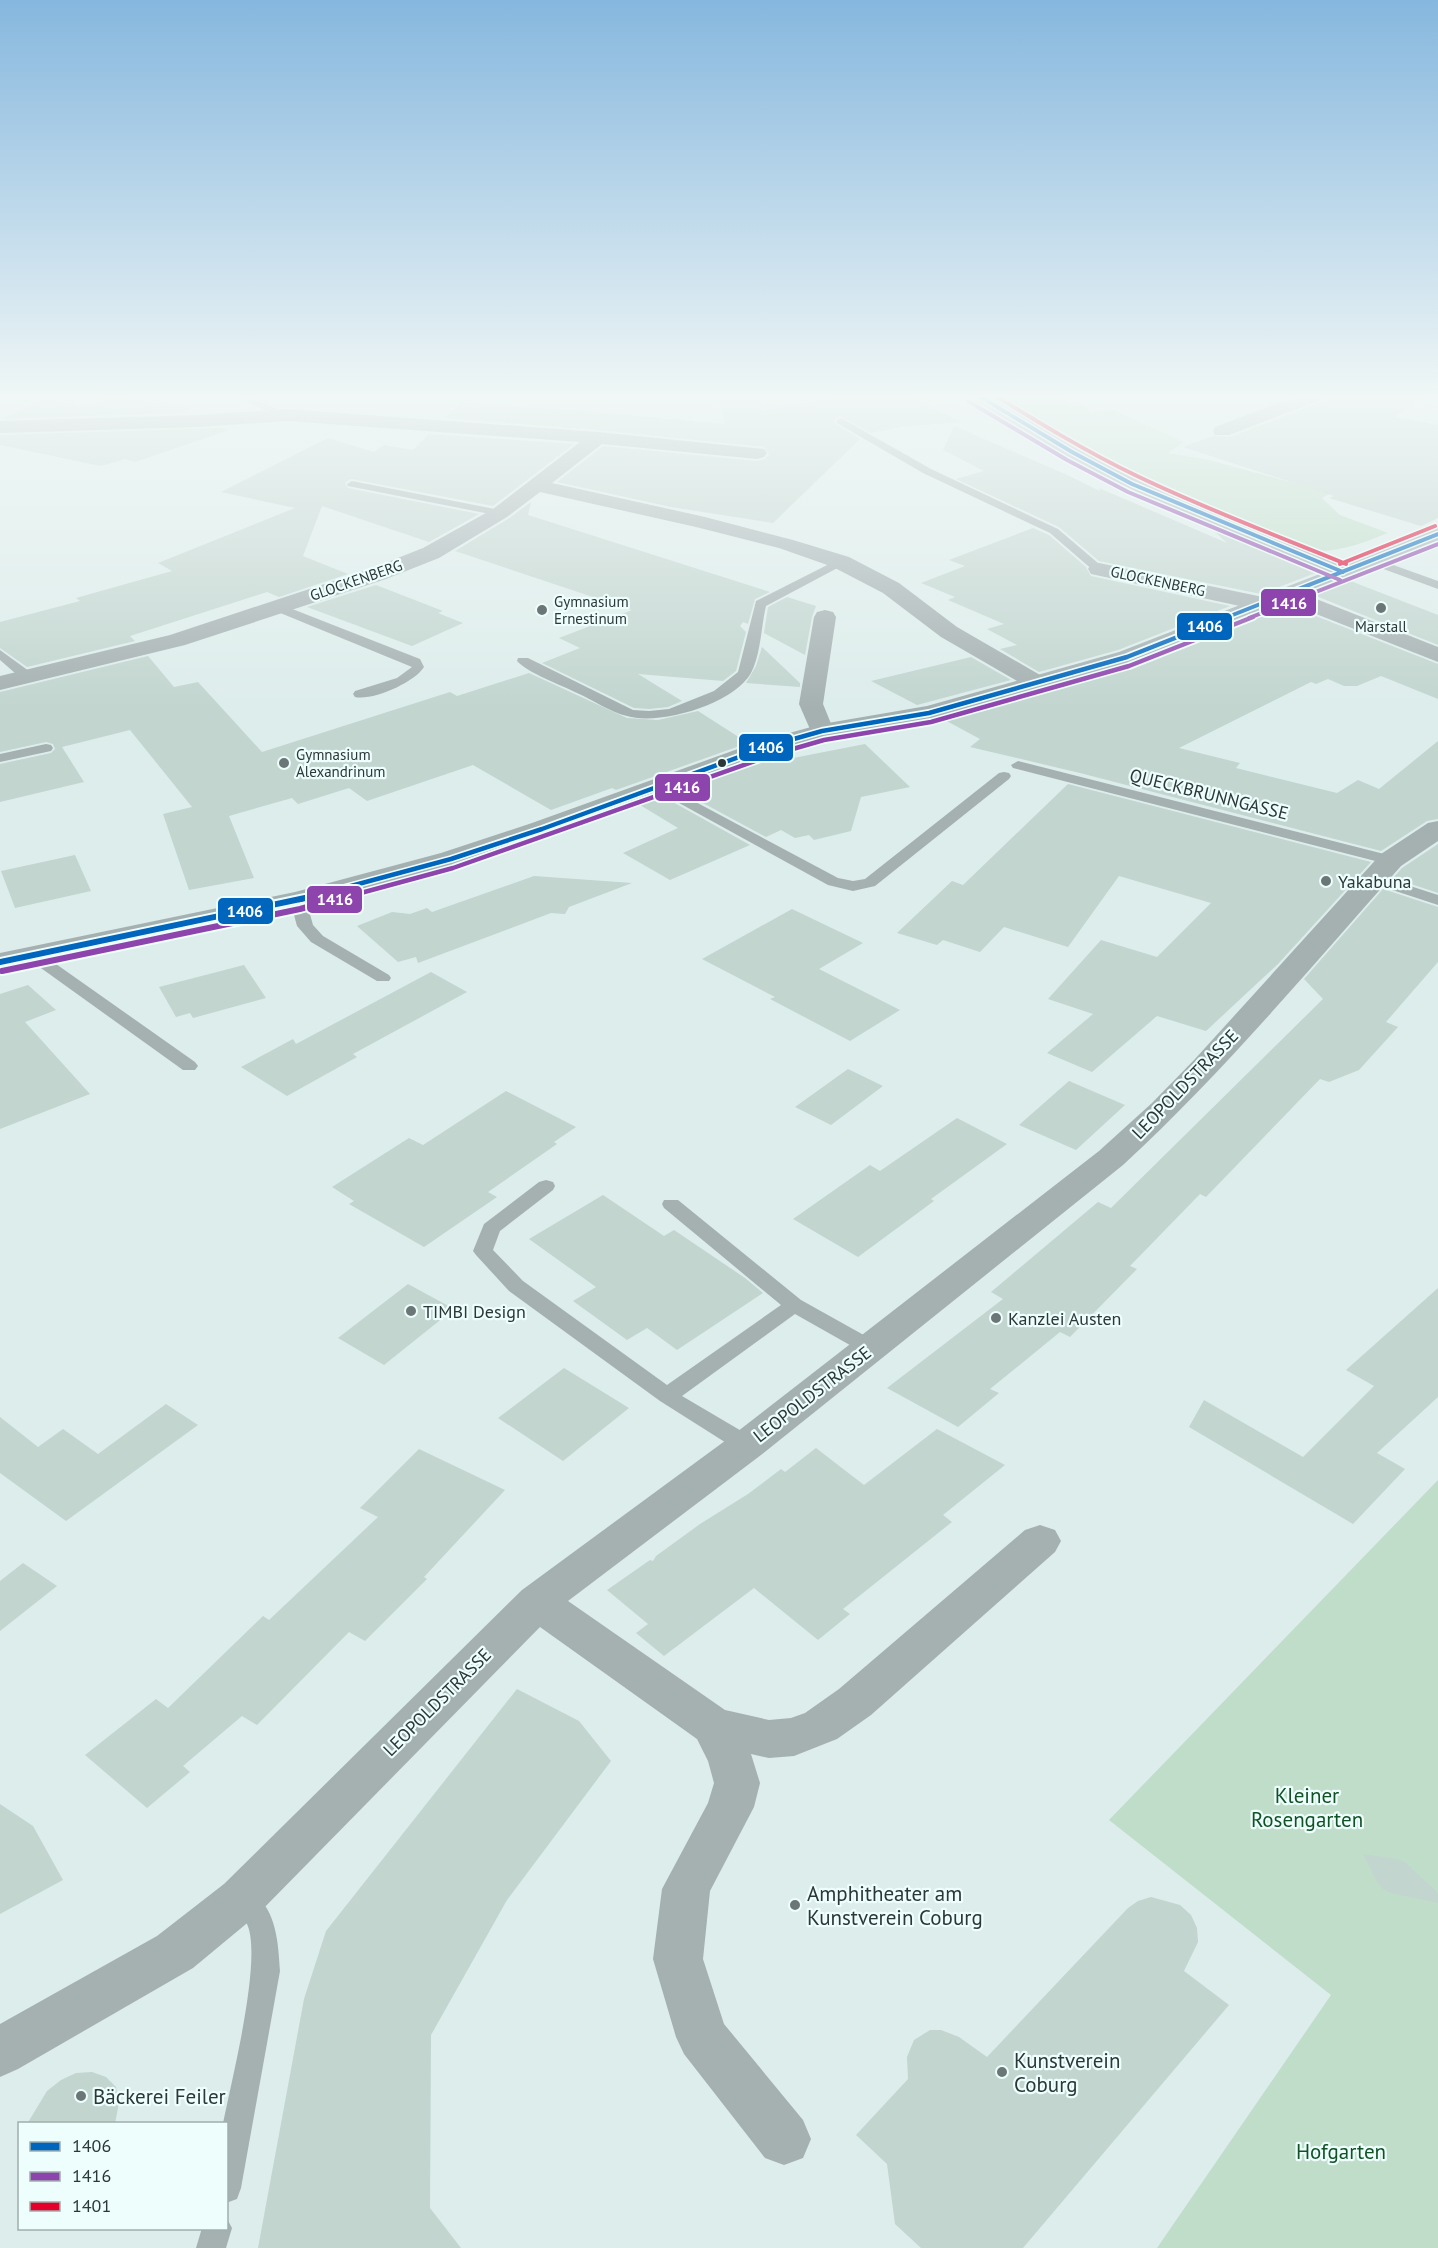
<svg xmlns="http://www.w3.org/2000/svg" width="1438" height="2248" viewBox="0 0 1438 2248" font-family="'PT Sans',sans-serif">
  <style>
    .green { fill: #bfddc9 }
    .building { fill: #c2d5cf }
    .lines { fill: none; stroke-linecap: round; stroke-linejoin: round }
    .service { fill: #a5b0b1; fill-rule: evenodd }
    .minor { fill: #a5b0b1; fill-rule: evenodd }
    .tertiary { fill: #a5b0b1; fill-rule: evenodd }
    .bus-1-far2-casing { stroke: #edfefc; stroke-width: 7 }
    .bus-1-far1-casing { stroke: #edfefc; stroke-width: 8 }
    .bus-1-casing { stroke: #edfefc; stroke-width: 10 }
    .bus-2-far2-casing { stroke: #edfefc; stroke-width: 7 }
    .bus-2-far1-casing { stroke: #edfefc; stroke-width: 8 }
    .bus-2-casing { stroke: #edfefc; stroke-width: 10 }
    .bus-3-casing { stroke: #edfefc; stroke-width: 7 }
    .bus-1-far2 { stroke: #0065bd; stroke-width: 4 }
    .bus-1-far1 { stroke: #0065bd; stroke-width: 4.5 }
    .bus-1 { stroke: #0065bd; stroke-width: 6 }
    .bus-2-far2 { stroke: #8e44ad; stroke-width: 4 }
    .bus-2-far1 { stroke: #8e44ad; stroke-width: 4.5 }
    .bus-2 { stroke: #8e44ad; stroke-width: 6 }
    .bus-3 { stroke: #e4002b; stroke-width: 4 }
    .poi-dot { fill: #6a7776; stroke: #edfefc; stroke-width: 2 }
    .bus-dot { fill: #2c3737; stroke: #edfefc; stroke-width: 2 }
    .labels { text-anchor: middle; dominant-baseline: central; stroke-width: 4.5; stroke-linejoin: round; paint-order: stroke }
    .far-street-label { font-size: 15px; fill: #2c3737; stroke: #edfefc }
    .far-poi-label { font-size: 15px; fill: #2c3737; stroke: #edfefc; text-anchor: start }
    .street-label { font-size: 18px; fill: #2c3737; stroke: #edfefc }
    .poi-label { font-size: 18px; fill: #2c3737; stroke: #edfefc; text-anchor: start }
    .near-park-label { font-size: 21px; fill: #115225; stroke: #edfefc }
    .near-poi-label { font-size: 21px; fill: #2c3737; stroke: #edfefc; text-anchor: start }
    .line-badge { stroke: #edfefc; stroke-width: 2 }
    .badge-label { font-size: 16px; text-anchor: middle; font-weight: bold; fill: #fff }
  </style>
  <rect width="100%" height="100%" fill="#ddedeb"/>
  <!-- green -->
  <path class="green" d="M 988,393 L 1064,393 L 1068,403 L 1082,403 L 1091,412 L 1113,410 L 1184,442 L 1168,453 L 1205,459 L 1331,493 L 1322,498 L 1340,515 L 1388,533 C 1362,543 1336,554 1308,550 C 1291,549 1265,534 1249,527 C 1158,490 1071,444 988,393 Z
    M 1438,1480 L 1438,2248 L 1157,2248 L 1331,1995 L 1109,1820 Z"/>
  <!-- building -->
  <path class="building" d="M 837,393 L 904,393 L 961,422 L 900,427 L 871,433 L 840,416 L 834,420 L 835,424 L 860,439 L 773,523 L 671,507 L 557,482 L 603,446 L 757,461 L 765,459 L 769,454 L 764,447 L 598,430 L 445,418 L 460,403 L 584,411 L 725,424 L 719,401 L 759,399 L 762,410 L 831,399 Z
    M 1333,393 L 1429,393 L 1395,417 L 1438,425 L 1438,518 L 1421,526 L 1329,498 L 1334,496 L 1183,447 L 1213,436 L 1230,437 L 1329,399 Z
    M 111,396 L 192,408 L 182,413 L 2,419 L 45,399 L 91,407 Z
    M 954,426 L 1065,474 L 1100,491 L 1099,488 L 1227,543 L 1213,530 L 1318,572 L 1261,594 L 1099,561 L 1059,527 L 956,479 L 984,471 L 943,450 Z
    M 219,428 L 229,430 L 135,462 L 125,459 L 101,466 L 0,445 L 0,435 Z
    M 429,434 L 574,444 L 493,506 L 351,479 L 345,483 L 348,488 L 479,514 L 429,542 L 322,506 L 303,556 L 348,574 L 279,597 L 267,592 L 130,636 L 135,641 L 27,667 L 0,648 L 0,622 L 80,601 L 76,598 L 172,571 L 158,563 L 295,508 L 221,492 L 328,438 L 374,452 L 384,445 L 413,450 Z
    M 531,502 L 528,515 L 770,592 L 755,599 L 748,624 L 743,622 L 740,626 L 746,632 L 736,671 L 723,681 L 638,674 L 682,701 L 668,707 L 649,709 L 634,708 L 542,663 L 580,648 L 559,638 L 632,610 L 455,551 L 508,519 Z
    M 1033,528 L 1049,535 L 1086,567 L 1091,576 L 1230,606 L 1118,650 L 1039,672 L 1000,649 L 1017,645 L 987,629 L 1004,624 L 948,600 L 955,597 L 921,583 L 965,566 L 949,560 Z
    M 1348,580 L 1438,615 L 1438,645 L 1311,594 Z
    M 376,585 L 443,611 L 438,613 L 463,623 L 412,646 L 307,607 Z
    M 787,597 L 816,606 L 812,617 L 805,655 L 764,633 L 768,607 Z
    M 1285,604 L 1438,664 L 1438,699 L 1381,676 L 1357,686 L 1344,686 L 1328,679 L 1316,684 L 1311,682 L 1179,748 L 1240,763 L 1236,768 L 1337,793 L 1358,780 L 1379,789 L 1438,741 L 1438,819 L 1427,821 L 1381,851 L 1080,773 L 970,747 L 980,739 L 943,719 L 1048,691 L 1050,688 L 1136,664 Z
    M 762,647 L 800,683 L 800,687 L 746,683 L 756,666 Z
    M 148,656 L 174,687 L 198,682 L 262,752 L 450,692 L 457,696 L 529,673 L 627,718 L 658,720 L 698,711 L 748,743 L 616,790 L 612,788 L 551,810 L 473,765 L 367,801 L 349,788 L 298,804 L 292,798 L 229,816 L 254,878 L 189,890 L 163,814 L 192,807 L 130,730 L 62,747 L 84,782 L 0,802 L 0,764 L 51,753 L 55,749 L 53,744 L 46,742 L 0,752 L 0,692 Z
    M 971,657 L 1011,680 L 917,705 L 871,681 Z
    M 865,744 L 910,787 L 861,797 L 851,831 L 814,840 L 809,835 L 795,838 L 781,830 L 766,837 L 679,790 L 770,756 L 778,761 Z
    M 1068,784 L 1371,862 L 1278,964 L 1206,1031 L 1157,1016 L 1092,1072 L 1047,1053 L 1093,1014 L 1048,999 L 1101,940 L 1157,957 L 1211,903 L 1119,876 L 1068,947 L 1004,927 L 980,952 L 943,940 L 937,945 L 897,933 L 952,881 L 963,885 Z
    M 662,796 L 750,845 L 670,880 L 623,853 L 678,828 L 640,805 Z
    M 1438,844 L 1438,893 L 1393,878 L 1402,868 Z
    M 75,855 L 91,891 L 15,908 L 1,871 Z
    M 534,876 L 632,883 L 569,907 L 565,914 L 551,913 L 418,963 L 416,957 L 398,962 L 357,926 L 392,912 L 410,914 L 427,908 L 432,912 Z
    M 1383,889 L 1438,907 L 1438,962 L 1386,1022 L 1398,1027 L 1359,1070 L 1329,1082 L 1320,1079 L 1206,1197 L 1200,1194 L 1130,1266 L 1137,1269 L 1070,1337 L 1060,1332 L 1027,1359 L 990,1389 L 999,1393 L 958,1427 L 887,1388 L 1003,1299 L 991,1292 L 1098,1202 L 1111,1208 L 1323,999 L 1304,979 Z
    M 792,909 L 863,943 L 819,969 L 900,1010 L 850,1041 L 770,999 L 775,997 L 702,959 Z
    M 244,965 L 266,998 L 193,1018 L 190,1013 L 176,1017 L 159,987 Z
    M 431,972 L 467,992 L 353,1054 L 357,1057 L 287,1096 L 241,1067 L 293,1039 L 296,1044 Z
    M 28,985 L 56,1010 L 25,1022 L 90,1094 L 0,1129 L 0,994 Z
    M 848,1069 L 883,1086 L 831,1125 L 795,1107 Z
    M 1069,1081 L 1125,1105 L 1076,1150 L 1019,1125 Z
    M 506,1091 L 576,1127 L 554,1142 L 557,1144 L 488,1192 L 497,1197 L 424,1247 L 349,1204 L 354,1201 L 332,1187 L 409,1138 L 423,1145 Z
    M 957,1118 L 1007,1144 L 931,1199 L 934,1201 L 858,1257 L 793,1219 L 870,1165 L 880,1171 Z
    M 603,1195 L 664,1236 L 674,1230 L 745,1278 L 763,1293 L 677,1350 L 647,1328 L 627,1340 L 573,1301 L 596,1287 L 529,1239 Z
    M 408,1284 L 454,1309 L 384,1365 L 338,1338 Z
    M 1438,1288 L 1438,1397 L 1377,1453 L 1405,1469 L 1353,1524 L 1189,1427 L 1204,1400 L 1303,1457 L 1374,1386 L 1346,1370 Z
    M 564,1368 L 629,1408 L 563,1461 L 498,1418 Z
    M 166,1404 L 198,1425 L 66,1521 L 0,1473 L 0,1417 L 38,1447 L 63,1429 L 98,1454 Z
    M 937,1429 L 1005,1465 L 943,1515 L 952,1522 L 843,1609 L 850,1614 L 818,1640 L 754,1588 L 664,1656 L 636,1633 L 648,1624 L 607,1590 L 650,1560 L 653,1561 L 656,1556 L 700,1524 L 748,1494 L 781,1469 L 785,1472 L 816,1448 L 864,1485 Z
    M 419,1449 L 505,1490 L 424,1577 L 427,1579 L 365,1641 L 349,1632 L 257,1725 L 242,1716 L 183,1766 L 190,1772 L 147,1808 L 85,1755 L 156,1699 L 168,1708 L 263,1616 L 269,1620 L 378,1517 L 360,1508 Z
    M 23,1563 L 57,1586 L 0,1631 L 0,1581 Z
    M 517,1689 L 579,1721 L 611,1761 L 507,1900 L 431,2035 L 430,2208 L 461,2248 L 258,2248 L 304,1999 L 326,1931 Z
    M 0,1804 L 33,1826 L 63,1880 L 0,1914 Z
    M 1363,1854 L 1398,1859 L 1406,1863 L 1438,1893 L 1438,1903 L 1391,1893 L 1383,1889 L 1378,1884 Z
    M 1151,1897 L 1180,1905 L 1191,1915 L 1197,1928 L 1198,1942 L 1184,1971 L 1229,2005 L 1023,2248 L 921,2248 L 895,2224 L 887,2164 L 856,2135 L 908,2079 L 907,2057 L 914,2040 L 930,2030 L 941,2030 L 959,2037 L 987,2057 L 1128,1908 L 1138,1901 Z
    M 92,2072 L 106,2077 L 116,2087 L 119,2102 L 115,2124 L 27,2124 L 47,2091 L 61,2080 L 76,2073 Z"/>
  <g class="lines">
    <!-- service -->
    <path class="service" d="M 225,393 L 240,393 L 291,415 L 282,417 Z
      M 841,418 L 931,469 L 1058,529 L 1105,569 L 1099,573 L 1095,572 L 1050,533 L 923,473 L 837,423 L 836,421 Z
      M 352,481 L 500,510 L 506,513 L 500,516 L 348,486 L 347,484 Z
      M 1371,557 L 1438,581 L 1438,589 L 1367,563 L 1365,561 Z
      M 841,558 L 847,562 L 845,564 L 766,606 C 761,627 761,654 751,673 C 734,704 659,726 627,716 C 610,712 593,700 577,693 C 561,685 528,673 517,661 L 518,658 L 528,658 L 633,710 L 649,711 L 669,709 L 714,691 L 738,672 L 756,601 Z
      M 277,603 L 420,659 L 424,667 C 415,682 373,701 355,697 L 353,694 L 355,691 L 397,678 L 412,667 L 273,610 L 273,604 Z
      M 0,650 L 33,674 L 35,677 L 33,680 L 23,680 L 0,660 Z
      M 46,744 L 51,745 L 53,748 L 51,751 L 0,762 L 0,754 Z
      M 1018,761 L 1396,857 L 1399,860 L 1391,865 L 1013,768 L 1011,765 Z
      M 1004,772 L 1009,773 L 1011,776 L 1009,779 L 875,886 L 853,891 L 828,885 L 650,787 L 657,783 L 662,784 L 838,878 L 853,881 L 865,879 L 999,773 Z
      M 1373,874 L 1438,895 L 1438,905 L 1368,882 L 1365,879 Z
      M 298,895 L 306,900 L 313,925 L 323,936 L 389,975 L 391,978 L 389,981 L 377,981 L 311,942 L 297,926 L 290,900 Z
      M 33,950 L 39,952 L 195,1062 L 198,1066 L 195,1070 L 183,1070 L 27,958 L 25,955 L 27,952 Z
      M 546,1180 L 553,1182 L 555,1186 L 553,1190 L 500,1231 L 493,1250 L 523,1281 L 667,1385 L 781,1305 L 664,1208 L 662,1204 L 664,1200 L 678,1200 L 801,1300 L 878,1343 L 881,1348 L 878,1353 L 871,1355 L 864,1353 L 795,1314 L 682,1396 L 755,1439 L 758,1445 L 755,1451 L 747,1453 L 739,1451 L 660,1401 L 509,1291 L 476,1255 L 473,1251 L 484,1224 L 539,1182 Z
      M 241,1887 C 276,1900 278,1939 280,1971 L 241,2188 L 237,2199 L 226,2203 L 226,2124 L 223,2124 C 231,2082 263,1958 247,1924 C 242,1915 232,1909 228,1899 L 232,1891 Z
      M 226,2217 L 232,2228 L 226,2248 L 196,2248 L 202,2228 L 226,2228 Z"/>
    <!-- minor -->
    <path class="minor" d="M 964,393 L 987,393 L 1082,450 L 1138,479 L 1225,518 L 1351,567 L 1354,572 L 1351,577 L 1343,579 L 1335,577 C 1226,533 1119,489 1018,428 C 1004,419 974,406 964,393 Z
      M 1304,393 L 1331,393 L 1328,397 L 1229,435 L 1215,435 L 1213,431 L 1215,427 Z
      M 286,409 L 598,432 L 764,449 L 767,453 L 764,457 L 757,459 L 602,444 L 552,483 L 705,517 L 793,540 L 849,557 L 899,583 L 957,627 L 1047,679 L 1051,684 L 1047,689 L 1039,691 L 1031,689 L 941,637 L 883,593 L 833,567 L 779,548 L 696,527 L 540,492 L 507,517 L 439,558 L 386,579 L 185,645 L 0,690 L 0,676 L 170,635 L 370,569 L 423,548 L 493,509 L 580,442 L 286,421 L 199,427 L 0,433 L 0,421 L 199,415 Z
      M 1099,563 L 1263,597 L 1271,599 L 1274,604 L 1271,609 L 1263,611 L 1091,574 L 1088,569 L 1091,564 Z
      M 1286,587 L 1438,647 L 1438,662 L 1278,599 L 1275,594 L 1278,589 Z
      M 825,610 L 833,612 L 836,617 L 823,704 L 834,731 L 831,736 L 822,738 L 813,736 L 799,704 L 814,617 L 817,612 Z
      M 1438,821 L 1438,841 L 1401,866 C 1310,968 1223,1073 1123,1165 L 761,1455 L 568,1601 L 725,1710 L 769,1720 L 791,1718 L 805,1713 L 839,1689 L 1025,1530 L 1040,1525 L 1055,1530 L 1061,1541 L 1055,1552 L 871,1715 L 837,1739 L 794,1756 L 769,1758 L 751,1754 L 760,1783 L 754,1807 L 710,1891 L 703,1959 L 724,2024 L 803,2120 L 811,2139 L 803,2158 L 784,2165 L 765,2158 L 684,2054 L 676,2037 L 653,1959 L 662,1889 L 708,1803 L 714,1783 L 708,1761 L 697,1739 L 540,1627 L 258,1914 L 193,1968 L 18,2069 L 0,2077 L 0,2024 L 157,1936 L 224,1884 L 522,1590 L 733,1435 L 1099,1151 L 1152,1103 L 1195,1059 L 1381,854 L 1428,823 Z"/>
    <!-- tertiary -->
    <path class="tertiary" d="M 1438,528 L 1438,541 L 1135,662 L 938,718 L 825,738 L 778,751 L 552,835 L 461,865 L 298,909 L 0,971 L 0,953 L 295,892 L 441,853 L 532,823 L 760,741 L 822,724 L 927,706 L 1119,652 Z"/>
    <defs>
      <path id="bus-1-far2" d="M 974,393 L 1072,452 L 1132,484 L 1343,572
        M 1225,618 L 1438,534"/>
      <path id="bus-1-far1" d="M 299,900 L 451,859 L 542,829 L 769,746 L 822,731 L 929,713 L 1127,657 L 1228,617"/>
      <path id="bus-1" d="M 0,962 L 305,898"/>
      <path id="bus-2-far2" d="M 968,401 L 1067,460 L 1128,492 L 1340,580
        M 1249,618 L 1438,544"/>
      <path id="bus-2-far1" d="M 335,900 L 453,868 L 772,755 L 824,740 L 931,722 L 1129,666 L 1253,617"/>
      <path id="bus-2" d="M 2,971 L 300,909 L 340,898"/>
      <path id="bus-3" d="M 991,393 C 1038,422 1085,451 1135,475 C 1203,508 1275,535 1346,564
        M 1340,564 L 1435,526"/>
    </defs>
    <!-- bus-1-far2 casing -->
    <use href="#bus-1-far2" class="bus-1-far2-casing"/>
    <!-- bus-1-far1 casing -->
    <use href="#bus-1-far1" class="bus-1-far1-casing"/>
    <!-- bus-1 casing -->
    <use href="#bus-1" class="bus-1-casing"/>
    <!-- bus-2-far2 casing -->
    <use href="#bus-2-far2" class="bus-2-far2-casing"/>
    <!-- bus-2-far1 casing -->
    <use href="#bus-2-far1" class="bus-2-far1-casing"/>
    <!-- bus-2 casing -->
    <use href="#bus-2" class="bus-2-casing"/>
    <!-- bus-3 casing -->
    <use href="#bus-3" class="bus-3-casing"/>
    <!-- bus-1-far2 -->
    <use href="#bus-1-far2" class="bus-1-far2"/>
    <!-- bus-1-far1 -->
    <use href="#bus-1-far1" class="bus-1-far1"/>
    <!-- bus-1 -->
    <use href="#bus-1" class="bus-1"/>
    <!-- bus-2-far2 -->
    <use href="#bus-2-far2" class="bus-2-far2"/>
    <!-- bus-2-far1 -->
    <use href="#bus-2-far1" class="bus-2-far1"/>
    <!-- bus-2 -->
    <use href="#bus-2" class="bus-2"/>
    <!-- bus-3 -->
    <use href="#bus-3" class="bus-3"/>
  </g>
  <!-- sky -->
  <linearGradient id="sky" x2="0" y2="1"><stop stop-color="#86b7de"/><stop offset="0.56" stop-color="#f0f7f6"/><stop offset="1" stop-color="#f0f7f6" stop-opacity="0"/></linearGradient>
  <rect width="1438" height="708" fill="url(#sky)"/>
  <!-- markers -->
  <g class="poi-dot">
    <circle cx="1381" cy="608" r="6"/>
    <circle cx="542" cy="610" r="6"/>
    <circle cx="284" cy="763" r="6"/>
    <circle cx="1326" cy="881" r="6"/>
    <circle cx="411" cy="1311" r="6"/>
    <circle cx="996" cy="1318" r="6"/>
    <circle cx="795" cy="1905" r="6"/>
    <circle cx="1002" cy="2072" r="6"/>
    <circle cx="81" cy="2096" r="6"/>
  </g>
  <circle class="bus-dot" cx="722" cy="763" r="5"/>
  <g class="labels">
    <!-- far-street labels -->
    <g class="far-street-label">
      <text transform="translate(356 580) rotate(-19)">GLOCKENBERG</text>
      <text transform="translate(1158 581) rotate(12)">GLOCKENBERG</text>
    </g>
    <!-- far-poi labels -->
    <g class="far-poi-label">
      <text x="554" y="601">Gymnasium<tspan x="554" dy="17">Ernestinum</tspan></text>
      <text x="1381" y="626" text-anchor="middle">Marstall</text>
      <text x="296" y="754">Gymnasium<tspan x="296" dy="17">Alexandrinum</tspan></text>
    </g>
    <!-- street labels -->
    <g class="street-label">
      <text transform="translate(1209 794) rotate(14)">QUECKBRUNNGASSE</text>
      <text transform="translate(1185 1084) rotate(-46)">LEOPOLDSTRASSE</text>
      <text transform="translate(812 1394) rotate(-38)">LEOPOLDSTRASSE</text>
      <text transform="translate(437 1702) rotate(-45)">LEOPOLDSTRASSE</text>
    </g>
    <!-- poi labels -->
    <g class="poi-label">
      <text x="1338" y="881">Yakabuna</text>
      <text x="423" y="1311">TIMBI Design</text>
      <text x="1008" y="1318">Kanzlei Austen</text>
    </g>
    <!-- near-park labels -->
    <g class="near-park-label">
      <text x="1307" y="1795">Kleiner<tspan x="1307" dy="24">Rosengarten</tspan></text>
      <text x="1341" y="2151">Hofgarten</text>
    </g>
    <!-- near-poi labels -->
    <g class="near-poi-label">
      <text x="807" y="1893">Amphitheater am<tspan x="807" dy="24">Kunstverein Coburg</tspan></text>
      <text x="1014" y="2060">Kunstverein<tspan x="1014" dy="24">Coburg</tspan></text>
      <text x="93" y="2096">Bäckerei Feiler</text>
    </g>
  </g>
  <g class="line-badge">
    <rect x="1260" y="588" width="57" height="29" rx="6" fill="#8e44ad"/>
    <rect x="1176" y="612" width="57" height="29" rx="6" fill="#0065bd"/>
    <rect x="738" y="733" width="56" height="29" rx="6" fill="#0065bd"/>
    <rect x="654" y="773" width="57" height="29" rx="6" fill="#8e44ad"/>
    <rect x="306" y="885" width="57" height="29" rx="6" fill="#8e44ad"/>
    <rect x="217" y="897" width="57" height="28" rx="6" fill="#0065bd"/>
  </g>
  <g class="badge-label">
    <text x="1289" y="609">1416</text>
    <text x="1205" y="632">1406</text>
    <text x="766" y="753">1406</text>
    <text x="682" y="793">1416</text>
    <text x="335" y="905">1416</text>
    <text x="245" y="917">1406</text>
  </g>
  <!-- legend -->
  <rect x="18" y="2122" width="210" height="108" fill="#edfefc" stroke="#a0aead" stroke-width="1.5"/>
  <rect x="30" y="2142" width="30" height="9" fill="#0065bd" stroke="#a0aead" stroke-width="1.5"/>
  <text x="72" y="2152" font-size="18" fill="#2c3737">1406</text>
  <rect x="30" y="2172" width="30" height="9" fill="#8e44ad" stroke="#a0aead" stroke-width="1.5"/>
  <text x="72" y="2182" font-size="18" fill="#2c3737">1416</text>
  <rect x="30" y="2202" width="30" height="9" fill="#e4002b" stroke="#a0aead" stroke-width="1.5"/>
  <text x="72" y="2212" font-size="18" fill="#2c3737">1401</text>
</svg>
